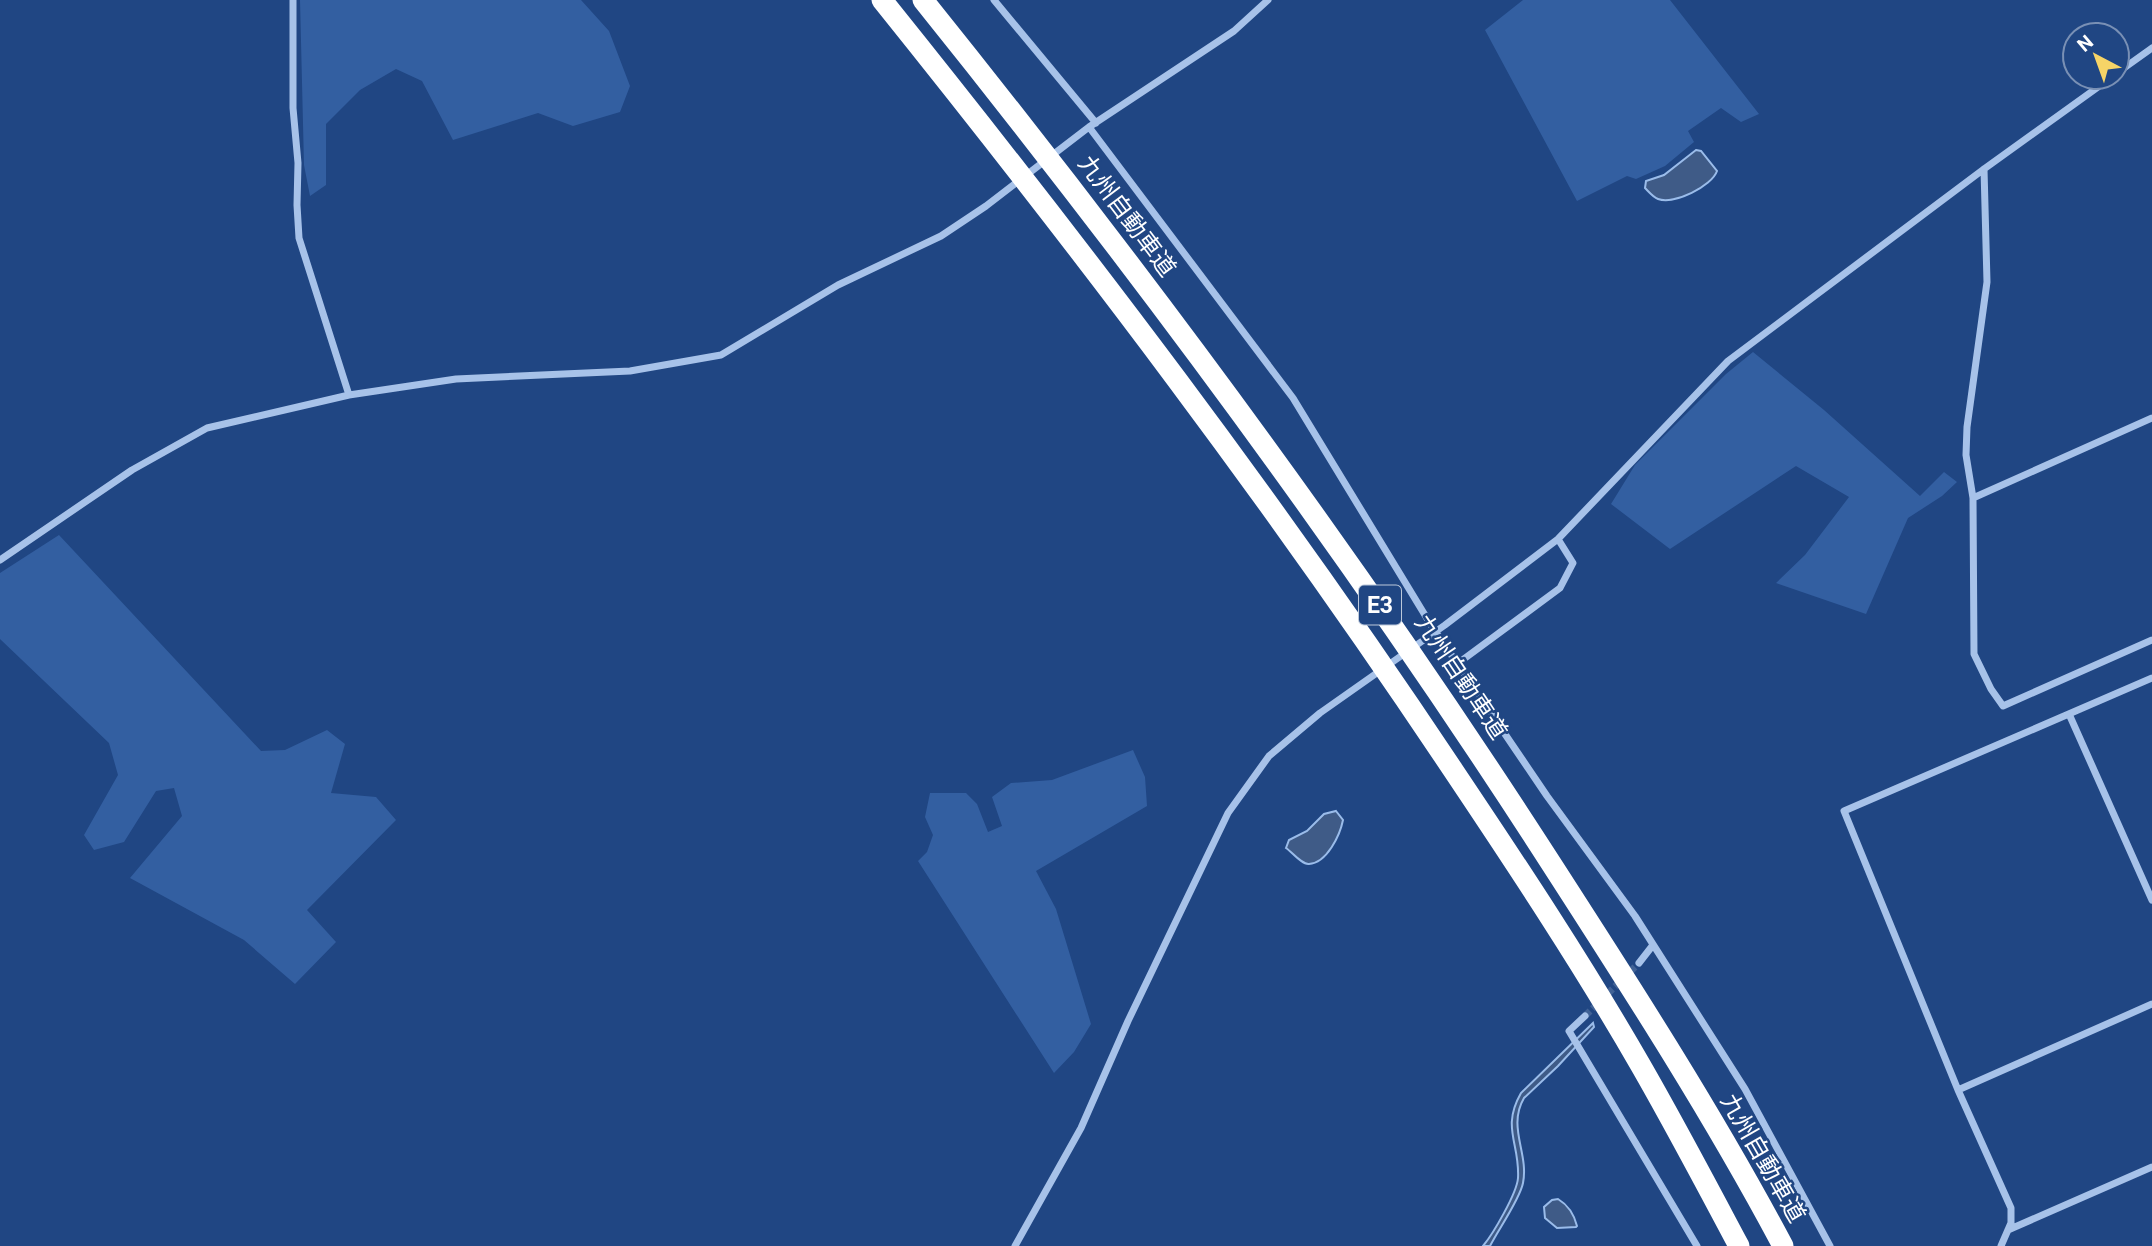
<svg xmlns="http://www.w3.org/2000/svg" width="2152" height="1246" viewBox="0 0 2152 1246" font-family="Roboto,'Noto Sans JP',sans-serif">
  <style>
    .green { fill: #335fa1 }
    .water { fill: #3f5b87; stroke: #9abcea; stroke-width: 2 }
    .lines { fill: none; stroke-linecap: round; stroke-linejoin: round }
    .street-tunnel { stroke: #416296; stroke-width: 7; stroke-dasharray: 7 3.5; stroke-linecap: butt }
    .street { stroke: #a7c2e9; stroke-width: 7 }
    .highway { stroke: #fff; stroke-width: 21 }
    .labels { text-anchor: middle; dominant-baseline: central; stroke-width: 5; stroke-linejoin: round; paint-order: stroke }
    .shield { fill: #204683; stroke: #bcc8da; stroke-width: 2 }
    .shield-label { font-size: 23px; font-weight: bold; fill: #fff }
    .street-label { font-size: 24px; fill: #fff; stroke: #204683 }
  </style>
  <rect width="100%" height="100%" fill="#204683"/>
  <!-- green -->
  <path class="green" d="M 300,0 L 581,0 L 609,31 L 630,86 L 620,112 L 573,126 L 538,113 L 453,140 L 422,81 L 396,69 L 360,90 L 326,124 L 326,185 L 310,196 L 304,165 Z
    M 1523,0 L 1670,0 L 1759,114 L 1741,122 L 1721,108 L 1688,131 L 1694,142 L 1665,166 L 1636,179 L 1627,176 L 1577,201 L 1485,30 Z
    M 1753,352 L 1824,410 L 1920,496 L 1944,472 L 1957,482 L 1942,496 L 1908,518 L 1866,614 L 1776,583 L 1805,555 L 1849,497 L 1796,466 L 1670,549 L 1611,504 L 1635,465 L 1726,374 Z
    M 59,535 L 261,751 L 285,750 L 327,730 L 345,744 L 331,793 L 376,797 L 396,820 L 307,910 L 336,942 L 295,984 L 244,940 L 130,878 L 182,816 L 174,788 L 156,791 L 124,842 L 94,850 L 84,835 L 118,775 L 109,743 L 0,639 L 0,573 Z
    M 1133,750 L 1145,777 L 1147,806 L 1036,871 L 1056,909 L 1091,1024 L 1074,1052 L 1054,1073 L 918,861 L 927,852 L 933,835 L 925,817 L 930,793 L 966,793 L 977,804 L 988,832 L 1002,826 L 992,797 L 1011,783 L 1052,780 Z"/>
  <!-- water -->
  <path class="water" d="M 1696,150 L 1701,151 L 1717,171 C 1712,186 1674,205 1658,199 C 1653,197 1649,192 1645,188 L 1646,181 L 1664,175 Z
    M 1336,811 L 1343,820 C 1340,835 1327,863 1309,864 C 1302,865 1292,852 1286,848 L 1289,840 L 1307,831 L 1324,814 Z
    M 1593,1023 L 1594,1027 L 1558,1066 L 1524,1098 C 1507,1127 1529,1153 1523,1183 C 1520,1199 1498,1230 1490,1246 L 1483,1246 C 1493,1234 1517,1193 1518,1178 C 1520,1143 1501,1128 1521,1093 Z
    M 1558,1199 C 1568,1205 1574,1214 1577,1226 L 1576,1227 L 1557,1228 L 1545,1218 L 1544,1207 L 1552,1200 Z"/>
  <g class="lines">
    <!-- street-tunnel -->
    <path class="street-tunnel" d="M 1585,1016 L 1639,963"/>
    <!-- street -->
    <path class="street" d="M 293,0 L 293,108 L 298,163 L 297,205 L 299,238 L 349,395
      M 994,0 L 1096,123
      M 2117,73 L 2152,48
      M 1089,127 L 1293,398 L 1431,625 L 1547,796 L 1635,916 L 1745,1089 L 1830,1246
      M 1984,169 L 1987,282 L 1967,427 L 1966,455 L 1973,498 L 1974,654 L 1991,689 L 2003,706 L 2152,640
      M 1973,498 L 2152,418
      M 0,560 L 132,470 L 207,428 L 349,395 L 456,379 L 630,371 L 721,355 L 838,285 L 941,236 L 986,206 L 1089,127 L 1234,31 L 1268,0
      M 1457,664 L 1560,588 L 1573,563 L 1558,539
      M 2069,714 L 2152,900
      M 1639,963 L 1653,945
      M 1585,1016 L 1569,1031 L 1697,1246
      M 1958,1090 L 2152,1004
      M 2008,1230 L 2152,1167
      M 1015,1246 L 1081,1128 L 1128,1021 L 1228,813 L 1269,756 L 1320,713 L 1445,625 L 1558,539 L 1728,361 L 1984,169 L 2112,77
      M 2001,1246 L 2011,1223 L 2011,1208 L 1958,1090 L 1844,811 L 2152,678"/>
    <!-- highway -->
    <path class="highway" d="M 882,0 C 1082,249 1276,504 1453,770 C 1518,867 1583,965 1641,1066 C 1675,1125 1707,1186 1739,1246
      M 923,0 C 1148,280 1360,566 1554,868 C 1634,992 1714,1116 1783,1246"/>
  </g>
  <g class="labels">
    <!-- shield labels -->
    <rect class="shield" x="1359" y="585.5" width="42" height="39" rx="5"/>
    <g class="shield-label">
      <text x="1380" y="605">E3</text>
    </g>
    <!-- street labels -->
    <g class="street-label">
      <text transform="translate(1127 216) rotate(53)">九州自動車道</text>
      <text transform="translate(1461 677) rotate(56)">九州自動車道</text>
      <text transform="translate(1763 1158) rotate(60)">九州自動車道</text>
    </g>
  </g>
  <!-- north arrow -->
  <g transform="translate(2096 56) rotate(319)"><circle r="33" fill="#204683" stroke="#7990b5" stroke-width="2"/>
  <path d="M0-5L12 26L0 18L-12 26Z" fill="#f6d467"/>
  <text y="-10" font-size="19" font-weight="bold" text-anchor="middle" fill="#ffffff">N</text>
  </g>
</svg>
